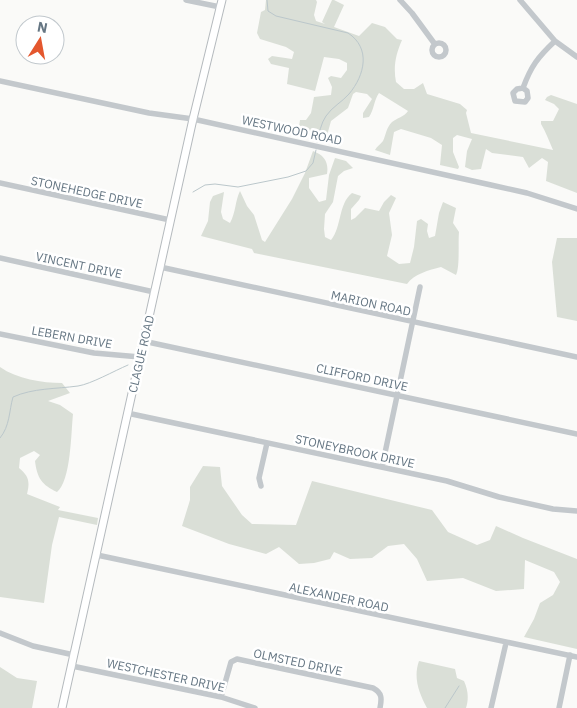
<svg xmlns="http://www.w3.org/2000/svg" width="577" height="708" viewBox="0 0 577 708" font-family="'IBM Plex Sans',sans-serif">
  <style>
    .green { fill: #dadfd7 }
    .lines { fill: none; stroke-linecap: round; stroke-linejoin: round }
    .stream { stroke: #bbc7cb; stroke-width: 1 }
    .major-casing { stroke: #b5babe; stroke-width: 9 }
    .minor { stroke: #c3c8cc; stroke-width: 5.5 }
    .major { stroke: #fff; stroke-width: 7 }
    .labels { text-anchor: middle; dominant-baseline: central; stroke-width: 5; stroke-linejoin: round; paint-order: stroke }
    .street-label { font-size: 12px; fill: #657683; stroke: #fff }
  </style>
  <rect width="100%" height="100%" fill="#fafaf8"/>
  <!-- green -->
  <path class="green" d="M 266,0 L 316,0 L 317,2 L 314,15 L 316,21 L 325,24 L 322,22 L 332,0 L 334,0 L 344,5 L 334,27 L 359,36 L 372,23 L 385,27 L 397,39 L 402,40 C 396,54 393,66 396,82 L 404,89 L 414,89 L 423,83 L 427,94 L 460,104 L 467,110 L 466,113 L 471,133 L 553,150 C 549,141 546,132 541,124 L 541,121 L 553,121 L 559,109 L 554,104 L 545,100 L 547,97 L 551,95 L 577,104 L 577,193 L 546,181 L 548,162 L 542,158 L 529,168 L 523,157 L 492,153 L 486,149 L 481,169 L 472,170 L 465,167 L 467,151 L 472,139 L 457,135 L 453,138 L 453,152 L 459,167 L 458,169 L 440,165 L 442,145 L 431,138 L 401,129 L 394,132 L 390,155 L 375,150 C 377,146 380,145 383,141 C 386,135 386,128 392,122 C 397,118 404,117 408,111 L 379,93 C 374,100 374,110 369,117 L 363,118 L 363,113 L 372,99 L 367,94 L 356,92 L 353,94 L 348,108 L 331,121 L 326,139 L 298,133 L 300,120 L 306,120 L 311,113 L 314,97 L 331,95 L 332,87 L 328,78 L 331,76 L 341,78 L 347,70 L 347,63 L 339,59 L 324,57 L 315,91 L 287,84 L 289,68 L 271,64 L 268,59 L 272,56 L 292,59 L 294,52 L 286,47 L 260,39 L 257,33 L 261,12 L 265,10 Z
    M 313,151 C 324,155 329,162 327,174 L 309,178 L 309,188 L 319,202 L 326,200 L 329,175 L 335,158 L 346,161 L 353,168 L 344,171 L 338,176 L 333,202 L 325,214 L 324,229 L 325,237 L 331,240 C 342,227 338,204 352,193 L 361,196 L 359,200 L 351,209 L 351,220 L 355,218 L 365,208 L 379,211 L 384,202 L 391,195 L 396,198 L 389,213 L 392,235 L 387,256 L 399,264 L 410,263 L 414,247 L 417,221 L 421,219 L 428,224 L 427,231 L 429,238 L 435,236 L 439,213 L 443,202 L 456,208 L 453,223 L 459,232 C 458,243 460,267 456,275 L 441,267 C 429,270 414,274 407,284 L 254,253 L 252,249 L 201,236 L 208,221 L 210,202 L 213,196 L 224,192 L 221,212 L 223,219 L 230,223 C 236,212 235,201 240,191 L 247,206 L 254,215 L 262,240 L 265,242 L 292,199 L 305,173 Z
    M 557,238 L 577,238 L 577,321 L 557,317 L 552,262 Z
    M 0,367 C 17,379 42,383 62,383 L 70,393 L 48,401 L 60,405 L 73,414 C 71,433 71,481 57,492 C 42,485 37,478 35,461 L 40,455 L 34,451 L 20,458 L 19,468 C 29,476 30,482 27,494 L 60,507 L 58,510 L 98,518 L 97,525 L 59,517 L 52,545 L 44,603 L 0,597 Z
    M 203,466 L 220,467 L 222,486 L 242,515 L 252,524 L 296,525 L 312,481 L 432,510 L 448,532 L 477,545 L 490,540 L 496,526 L 523,538 L 577,559 L 577,649 L 524,637 L 534,619 L 540,603 L 553,595 L 560,582 L 554,572 L 525,560 L 524,589 L 496,591 L 463,578 L 427,581 L 417,559 L 404,544 L 388,546 L 372,558 L 350,559 L 334,552 L 330,559 L 314,563 L 299,564 L 279,547 L 266,554 L 229,544 L 182,526 L 190,500 L 190,487 Z
    M 419,661 L 455,669 L 457,678 L 464,681 C 468,690 469,698 466,708 L 427,708 C 419,693 413,678 419,661 Z
    M 0,667 L 17,678 L 37,681 L 32,708 L 0,708 Z"/>
  <g class="lines">
    <!-- stream -->
    <path class="stream" d="M 267,0 L 268,11 L 276,16 L 348,33 C 371,48 365,75 349,94 C 342,102 332,107 326,116 C 321,123 319,134 317,142
      M 193,192 L 205,185 L 215,184 L 238,187 L 288,177 L 306,171 L 313,163 L 316,150
      M 0,438 C 10,426 9,411 13,397 C 33,388 56,389 78,386 C 91,384 114,371 128,365
      M 445,708 L 459,686"/>
    <defs>
      <path id="major" d="M 62,708 L 193,119 L 222,0"/>
    </defs>
    <!-- major casing -->
    <use href="#major" class="major-casing"/>
    <!-- minor -->
    <path class="minor" d="M 186,0 L 220,7
      M 400,0 L 412,13 L 434,43
      M 520,0 L 555,41 L 577,57
      M432 50a7 7 0 1 1 14 0a7 7 0 1 1-14 0Z
      M 0,81 L 149,113 L 193,119 L 491,185 L 527,193 L 577,209
      M 523,88 L 527,91 L 528,98 L 525,102 L 515,101 L 513,93 L 517,89 L 523,88 C 531,66 538,57 555,41
      M 0,183 L 170,220
      M 0,258 L 154,292
      M 160,267 L 577,357
      M 0,334 L 94,353 L 140,357
      M 143,341 L 577,434
      M 127,413 L 447,481 L 499,497 L 553,509 L 577,511
      M 382,467 L 420,287
      M 261,486 L 259,478 L 267,443
      M 97,555 L 577,657
      M 0,633 L 33,646 L 74,655
      M 72,666 L 221,697 L 255,708
      M 221,697 L 231,662 L 237,659 L 373,688 C 382,693 382,698 380,708
      M 491,708 L 506,643
      M 559,708 L 570,655"/>
    <!-- major -->
    <use href="#major" class="major"/>
  </g>
  <g class="labels">
    <!-- street labels -->
    <g class="street-label">
      <text transform="translate(292 130) rotate(12)">WESTWOOD ROAD</text>
      <text transform="translate(87 192) rotate(12)">STONEHEDGE DRIVE</text>
      <text transform="translate(79 265) rotate(12)">VINCENT DRIVE</text>
      <text transform="translate(371 303) rotate(12)">MARION ROAD</text>
      <text transform="translate(72 337) rotate(10)">LEBERN DRIVE</text>
      <text transform="translate(141 354) rotate(-77)">CLAGUE ROAD</text>
      <text transform="translate(362 377) rotate(12)">CLIFFORD DRIVE</text>
      <text transform="translate(355 451) rotate(12)">STONEYBROOK DRIVE</text>
      <text transform="translate(339 597) rotate(12)">ALEXANDER ROAD</text>
      <text transform="translate(298 662) rotate(12)">OLMSTED DRIVE</text>
      <text transform="translate(166 675) rotate(12)">WESTCHESTER DRIVE</text>
    </g>
  </g>
  <!-- north arrow -->
  <g transform="translate(40 40) rotate(11)"><circle r="24" fill="#ffffff" stroke="#c1c8cd"/>
  <path d="M0-4L9 19L0 12L-9 19Z" fill="#e4572e"/>
  <text y="-8" font-size="14" font-weight="bold" text-anchor="middle" fill="#657683">N</text>
  </g>
</svg>
